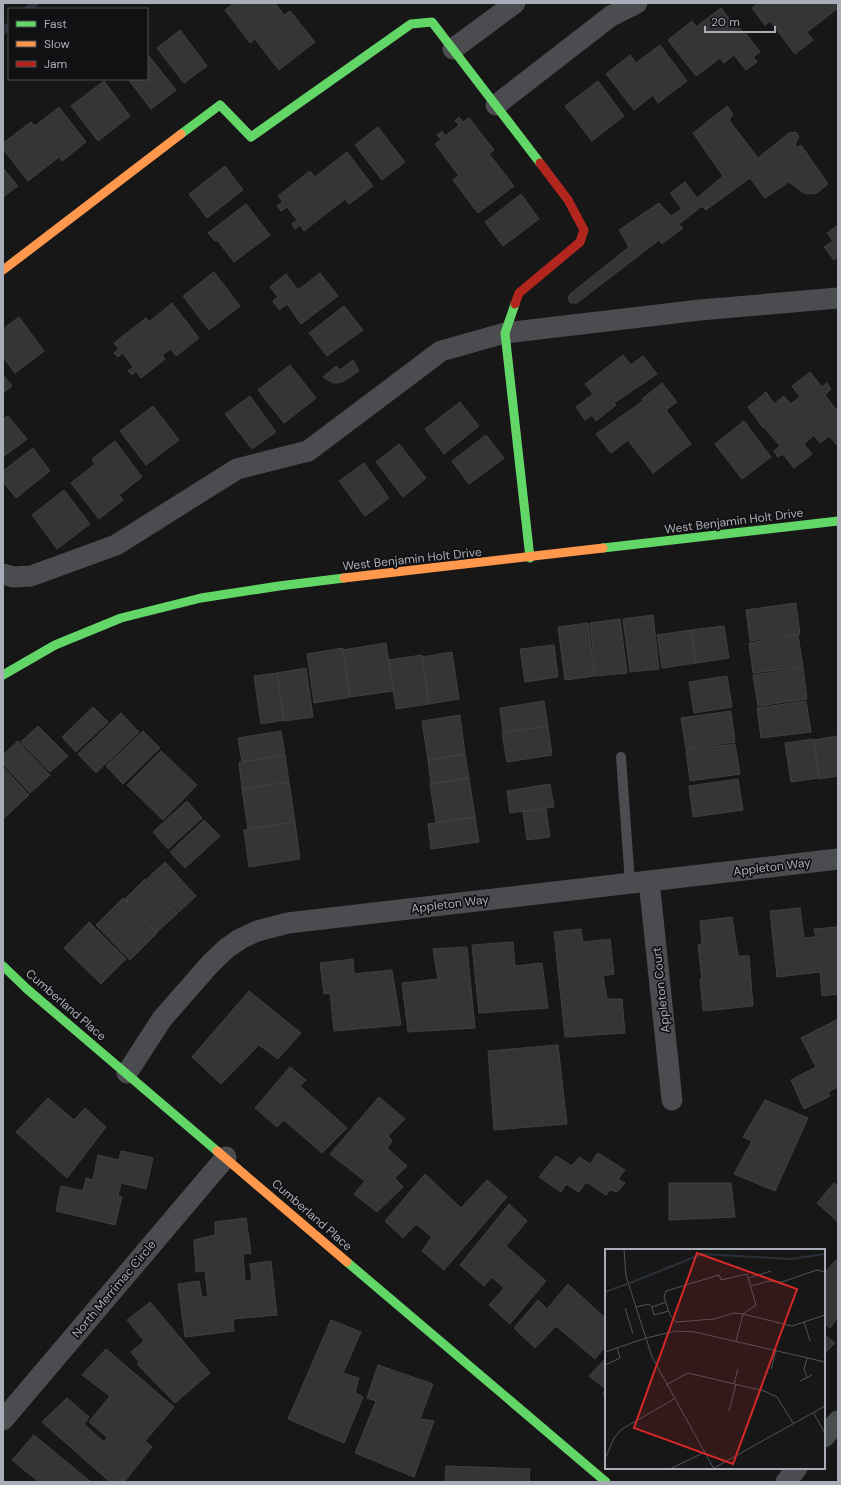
<svg xmlns="http://www.w3.org/2000/svg" width="841" height="1485" viewBox="0 0 841 1485" font-family="'DM Sans',sans-serif">
  <style>
    .lines { fill: none; stroke-linecap: round; stroke-linejoin: round }
    .stream { stroke: #2a3239; stroke-width: 7 }
    .building { fill: #353536; stroke: #3f4043 }
    .lane { stroke: #4b4c50; stroke-width: 10 }
    .street { stroke: #4b4c50; stroke-width: 21 }
    .fast { stroke: #63d668; stroke-width: 9 }
    .slow { stroke: #ff974d; stroke-width: 9 }
    .jam { stroke: #b3261e; stroke-width: 9 }
    .labels { text-anchor: middle; dominant-baseline: central; stroke-width: 3.5; stroke-linejoin: round; paint-order: stroke }
    .street-label { font-size: 12px; fill: #a8adb8; stroke: #111113 }
    .inset-river { fill: none; stroke: #2a3239; stroke-width: 2 }
    .inset-road { fill: none; stroke: #515357; stroke-width: 1 }
    .view { fill: #d62828; fill-opacity: 0.15; stroke: #d62828; stroke-width: 2 }
    .inset-edge { fill: none; stroke: #a8adb8; stroke-width: 2 }
  </style>
  <rect width="100%" height="100%" fill="#171717"/>
  <g class="lines">
    <!-- stream -->
    <path class="stream" d="M 28,9 L 35,3
      M 3,31 L 9,26"/>
  </g>
  <!-- building -->
  <path class="building" d="M 234,3 L 275,3 L 284,15 L 290,11 L 315,42 L 279,70 L 255,39 L 250,43 L 225,10 Z
    M 758,3 L 838,3 L 838,8 L 807,32 L 813,40 L 795,54 L 770,21 L 765,25 L 752,8 Z
    M 721,8 L 734,25 L 736,24 L 744,33 L 745,32 L 760,52 L 753,57 L 757,62 L 746,70 L 734,55 L 724,63 L 720,58 L 696,76 L 668,40 L 692,21 L 696,27 Z
    M 180,30 L 207,66 L 184,83 L 157,48 Z
    M 660,45 L 687,81 L 658,103 L 653,95 L 634,110 L 606,74 L 630,55 L 636,63 Z
    M 149,56 L 176,90 L 151,109 L 128,79 L 147,79 L 147,57 Z
    M 104,81 L 130,116 L 98,141 L 71,106 Z
    M 598,81 L 624,116 L 592,141 L 565,106 Z
    M 727,106 L 733,114 L 729,120 L 758,158 L 789,133 L 796,132 L 799,137 L 795,144 L 797,148 L 801,145 L 828,184 L 817,193 L 808,194 L 804,193 L 789,182 L 765,198 L 750,178 L 706,210 L 702,206 L 679,224 L 683,228 L 662,244 L 659,240 L 577,303 L 570,303 L 568,298 L 570,294 L 629,247 L 619,230 L 659,203 L 671,216 L 682,209 L 670,193 L 685,182 L 697,198 L 723,176 L 693,133 Z
    M 59,107 L 86,142 L 62,161 L 59,157 L 28,181 L 3,149 L 3,143 L 31,122 L 35,126 Z
    M 459,117 L 463,122 L 469,118 L 494,150 L 489,154 L 514,186 L 478,213 L 453,180 L 459,176 L 435,144 L 441,140 L 437,135 L 442,131 L 445,136 L 459,125 L 455,121 Z
    M 378,127 L 405,162 L 382,180 L 355,145 Z
    M 347,152 L 373,186 L 349,204 L 345,199 L 304,231 L 300,225 L 295,229 L 292,224 L 297,220 L 287,207 L 281,211 L 277,206 L 283,202 L 278,196 L 310,171 L 315,177 Z
    M 225,166 L 243,190 L 207,218 L 189,194 Z
    M 3,168 L 18,186 L 3,197 Z
    M 521,194 L 539,219 L 503,246 L 485,222 Z
    M 246,204 L 270,235 L 234,262 L 217,240 L 215,241 L 208,233 Z
    M 838,225 L 838,257 L 834,260 L 824,247 L 833,241 L 827,233 Z
    M 214,272 L 240,306 L 209,330 L 183,296 Z
    M 320,273 L 338,296 L 301,324 L 287,304 L 279,310 L 273,301 L 278,297 L 270,287 L 286,274 L 298,290 Z
    M 172,303 L 199,338 L 176,356 L 171,349 L 162,355 L 165,359 L 141,378 L 136,371 L 132,375 L 128,371 L 133,367 L 123,353 L 118,357 L 114,353 L 119,349 L 114,343 L 146,318 L 149,322 Z
    M 344,306 L 363,330 L 327,356 L 309,333 Z
    M 19,317 L 44,351 L 15,373 L 3,357 L 3,329 Z
    M 623,355 L 631,365 L 643,356 L 657,374 L 614,403 L 616,405 L 596,421 L 592,415 L 585,420 L 576,407 L 593,394 L 585,384 Z
    M 353,360 L 359,371 L 344,381 L 338,383 L 333,383 L 323,377 L 336,366 L 340,370 Z
    M 290,365 L 316,398 L 284,423 L 258,390 Z
    M 810,372 L 822,387 L 827,383 L 831,389 L 825,395 L 838,412 L 838,446 L 829,436 L 820,443 L 814,435 L 804,444 L 812,454 L 794,468 L 783,454 L 778,457 L 774,451 L 780,446 L 764,427 L 763,428 L 748,407 L 766,392 L 774,404 L 784,396 L 790,404 L 800,397 L 792,386 Z
    M 3,375 L 12,386 L 3,393 Z
    M 662,383 L 677,402 L 666,410 L 691,444 L 653,473 L 628,440 L 611,453 L 596,434 L 643,401 L 642,399 Z
    M 250,396 L 276,432 L 252,449 L 225,414 Z
    M 460,402 L 479,426 L 444,454 L 425,429 Z
    M 153,406 L 179,440 L 146,465 L 120,431 Z
    M 8,416 L 27,439 L 3,457 L 3,419 Z
    M 744,421 L 771,457 L 742,479 L 715,444 Z
    M 486,435 L 504,458 L 469,484 L 452,461 Z
    M 115,441 L 142,477 L 119,495 L 123,500 L 99,519 L 71,483 L 95,464 L 92,459 Z
    M 399,444 L 426,478 L 403,497 L 376,462 Z
    M 33,448 L 50,471 L 16,498 L 3,482 L 3,471 Z
    M 364,463 L 389,498 L 365,516 L 339,481 Z
    M 64,490 L 90,524 L 57,549 L 32,515 Z
    M 796,603 L 800,634 L 750,641 L 746,610 Z
    M 653,615 L 659,669 L 630,672 L 623,619 Z
    M 620,619 L 627,673 L 596,676 L 590,623 Z
    M 588,623 L 595,676 L 565,680 L 558,627 Z
    M 724,626 L 729,658 L 696,663 L 691,630 Z
    M 691,630 L 696,663 L 662,668 L 657,635 Z
    M 798,635 L 803,667 L 753,673 L 749,643 Z
    M 386,643 L 393,691 L 350,697 L 343,650 Z
    M 554,645 L 558,677 L 525,682 L 520,649 Z
    M 343,648 L 350,697 L 314,703 L 307,654 Z
    M 452,652 L 459,699 L 429,704 L 422,657 Z
    M 422,655 L 429,704 L 396,709 L 389,660 Z
    M 306,668 L 313,717 L 284,721 L 277,673 Z
    M 803,668 L 807,699 L 758,706 L 753,675 Z
    M 277,673 L 284,720 L 261,724 L 254,676 Z
    M 727,676 L 732,707 L 694,713 L 689,682 Z
    M 544,701 L 548,726 L 503,732 L 500,708 Z
    M 806,701 L 811,732 L 761,738 L 757,708 Z
    M 93,707 L 108,722 L 76,752 L 62,737 Z
    M 731,711 L 735,742 L 686,749 L 681,718 Z
    M 121,713 L 139,732 L 96,773 L 78,754 Z
    M 460,715 L 465,754 L 428,760 L 422,721 Z
    M 38,726 L 68,756 L 50,772 L 21,742 Z
    M 548,726 L 552,755 L 507,762 L 502,733 Z
    M 143,731 L 160,748 L 123,784 L 106,766 Z
    M 281,731 L 285,755 L 242,762 L 238,738 Z
    M 838,736 L 838,776 L 819,779 L 814,740 Z
    M 813,739 L 819,778 L 791,782 L 785,743 Z
    M 18,741 L 50,775 L 30,793 L 3,764 L 3,755 Z
    M 735,744 L 740,774 L 690,781 L 686,750 Z
    M 161,751 L 197,785 L 163,820 L 127,785 Z
    M 465,754 L 469,778 L 431,784 L 428,760 Z
    M 285,755 L 289,782 L 242,789 L 239,762 Z
    M 3,767 L 29,795 L 3,819 Z
    M 469,778 L 475,817 L 436,823 L 430,784 Z
    M 738,779 L 743,810 L 693,817 L 689,786 Z
    M 289,782 L 295,822 L 248,829 L 242,789 Z
    M 550,784 L 554,807 L 510,813 L 507,791 Z
    M 187,801 L 202,818 L 168,849 L 153,832 Z
    M 546,809 L 550,837 L 527,840 L 523,812 Z
    M 475,817 L 479,842 L 431,849 L 428,824 Z
    M 204,820 L 220,836 L 185,868 L 170,852 Z
    M 295,822 L 300,859 L 249,867 L 244,830 Z
    M 165,862 L 196,896 L 179,912 L 147,879 Z
    M 145,879 L 178,913 L 157,932 L 125,899 Z
    M 123,898 L 157,933 L 130,960 L 96,925 Z
    M 800,908 L 804,938 L 816,937 L 814,929 L 838,927 L 838,994 L 822,996 L 820,972 L 777,977 L 770,911 Z
    M 732,917 L 738,956 L 749,956 L 753,1006 L 703,1011 L 700,979 L 702,980 L 698,945 L 702,944 L 700,921 Z
    M 89,922 L 126,959 L 101,984 L 64,948 Z
    M 581,929 L 583,942 L 610,939 L 614,974 L 603,976 L 607,999 L 622,999 L 625,1033 L 565,1037 L 554,932 Z
    M 513,942 L 515,966 L 542,963 L 548,1008 L 479,1013 L 472,945 Z
    M 467,947 L 475,1028 L 408,1032 L 402,983 L 438,979 L 433,949 Z
    M 353,959 L 354,974 L 392,970 L 401,1025 L 334,1031 L 330,993 L 324,994 L 320,963 Z
    M 249,991 L 301,1033 L 278,1059 L 259,1045 L 221,1084 L 192,1057 Z
    M 838,1019 L 838,1087 L 828,1092 L 830,1096 L 804,1109 L 791,1080 L 816,1067 L 801,1038 Z
    M 558,1045 L 567,1124 L 494,1130 L 488,1051 Z
    M 290,1067 L 306,1080 L 300,1086 L 347,1128 L 322,1153 L 284,1120 L 277,1127 L 255,1108 Z
    M 379,1097 L 405,1119 L 388,1136 L 392,1141 L 387,1148 L 407,1166 L 395,1178 L 403,1187 L 377,1212 L 354,1194 L 365,1181 L 330,1154 Z
    M 48,1098 L 74,1120 L 85,1108 L 106,1127 L 67,1178 L 16,1132 Z
    M 765,1100 L 808,1118 L 775,1191 L 734,1174 L 752,1141 L 743,1137 Z
    M 121,1151 L 153,1158 L 146,1189 L 121,1183 L 118,1196 L 122,1197 L 115,1225 L 56,1211 L 61,1186 L 83,1191 L 86,1178 L 93,1180 L 98,1155 L 119,1160 Z
    M 598,1153 L 625,1170 L 618,1179 L 625,1183 L 617,1192 L 610,1190 L 606,1195 L 586,1182 L 579,1192 L 566,1184 L 561,1192 L 539,1177 L 556,1156 L 572,1166 L 579,1157 L 590,1164 Z
    M 425,1174 L 461,1208 L 487,1180 L 507,1197 L 444,1270 L 422,1251 L 432,1237 L 416,1224 L 403,1238 L 385,1221 Z
    M 669,1183 L 731,1183 L 735,1217 L 669,1220 Z
    M 834,1183 L 838,1186 L 838,1222 L 817,1203 Z
    M 509,1204 L 527,1221 L 506,1246 L 546,1281 L 510,1324 L 489,1305 L 504,1288 L 492,1277 L 484,1286 L 460,1265 Z
    M 246,1218 L 251,1253 L 243,1254 L 245,1281 L 252,1281 L 250,1264 L 271,1261 L 277,1315 L 233,1319 L 234,1331 L 185,1337 L 178,1284 L 199,1281 L 202,1297 L 208,1297 L 205,1271 L 196,1272 L 194,1240 L 215,1235 L 215,1222 Z
    M 838,1258 L 838,1317 L 830,1328 L 824,1323 L 824,1273 Z
    M 568,1284 L 603,1316 L 606,1313 L 606,1346 L 595,1359 L 556,1326 L 535,1348 L 514,1328 L 538,1300 L 547,1309 Z
    M 150,1302 L 210,1373 L 175,1403 L 137,1364 L 139,1362 L 131,1352 L 144,1341 L 127,1320 Z
    M 331,1320 L 361,1332 L 343,1373 L 359,1378 L 355,1393 L 363,1397 L 344,1443 L 288,1419 Z
    M 824,1334 L 835,1343 L 824,1354 Z
    M 106,1349 L 174,1407 L 145,1441 L 152,1447 L 124,1482 L 110,1482 L 42,1422 L 67,1398 L 89,1417 L 84,1424 L 104,1442 L 107,1437 L 89,1422 L 110,1396 L 82,1375 Z
    M 606,1358 L 606,1397 L 603,1394 L 606,1389 L 589,1376 Z
    M 378,1365 L 433,1384 L 420,1419 L 434,1421 L 414,1477 L 355,1453 L 376,1401 L 367,1398 Z
    M 34,1435 L 91,1482 L 47,1482 L 45,1481 L 39,1482 L 12,1460 Z
    M 446,1466 L 530,1469 L 529,1482 L 445,1482 Z"/>
  <g class="lines">
    <!-- lane -->
    <path class="lane" d="M 621,757 L 630,883"/>
    <!-- street -->
    <path class="street" d="M 453,49 L 515,3
      M 496,105 L 611,16 L 637,3
      M 3,574 L 13,577 L 31,576 L 116,545 L 237,469 L 308,451 L 441,351 L 505,333 L 700,310 L 838,298
      M 649,881 L 672,1100
      M 127,1073 L 162,1019 L 211,963 L 227,948 L 240,939 L 257,931 L 288,923 L 838,859
      M 3,1420 L 226,1157
      M 824,1437 L 838,1421
      M 786,1482 L 797,1468"/>
    <!-- fast -->
    <path class="fast" d="M 181,134 L 220,105 L 251,137 L 411,24 L 432,22 L 540,163
      M 515,304 L 505,333 L 530,558
      M 603,548 L 838,521
      M 3,675 L 55,645 L 121,618 L 201,598 L 279,586 L 344,578
      M 3,966 L 27,989 L 217,1151
      M 347,1262 L 606,1482"/>
    <!-- slow -->
    <path class="slow" d="M 3,270 L 181,134
      M 344,578 L 603,548
      M 217,1151 L 347,1262"/>
    <!-- jam -->
    <path class="jam" d="M 515,304 L 519,293 L 580,242 L 584,230 L 568,200 L 540,163"/>
  </g>
  <g class="labels">
    <!-- street labels -->
    <g class="street-label">
      <text transform="translate(734 521) rotate(-7)">West Benjamin Holt Drive</text>
      <text transform="translate(412 559) rotate(-6)">West Benjamin Holt Drive</text>
      <text transform="translate(772 867) rotate(-7)">Appleton Way</text>
      <text transform="translate(450 904) rotate(-7)">Appleton Way</text>
      <text transform="translate(661 990) rotate(-96)">Appleton Court</text>
      <text transform="translate(66 1005) rotate(41)">Cumberland Place</text>
      <text transform="translate(312 1215) rotate(41)">Cumberland Place</text>
      <text transform="translate(114 1289) rotate(-50)">North Merrimac Circle</text>
    </g>
  </g>
  <!-- overview -->
  <g transform="translate(605 1249)">
    <rect width="220" height="220" fill="#171717"/>
    <path class="inset-river" d="M 25,34 L 97,5 L 186,10 L 220,5M 0,43 L 22,35"/>
    <path class="inset-road" d="M 19,0 L 21,27 L 47,108 L 109,220M 144,29 L 166,22M 146,37 L 164,32 L 177,33 L 212,21 L 220,23M 61,53 L 47,58 L 49,66 L 64,62M 31,58 L 44,55 L 47,58M 20,59 L 28,85M 199,73 L 205,92M 41,89 L 71,82 L 90,83 L 220,113M 131,92 L 138,65 L 151,56 L 142,25 L 116,31 L 114,26 L 61,42 L 59,48 L 65,66 L 71,73 L 109,70 L 129,64 L 138,65 L 187,77 L 220,66M 0,103 L 41,89M 202,109 L 199,120 L 202,128M 0,116 L 15,109 L 12,98M 166,120 L 171,101M 195,132 L 207,126M 129,135 L 133,120M 61,136 L 83,124 L 159,142 L 172,148 L 188,174M 124,162 L 131,135M 208,163 L 220,184M 0,210 L 9,189 L 17,180 L 69,150M 109,219 L 220,157M 65,220 L 100,203"/>
    <path class="view" d="M 92,4 L 192,40 L 128,215 L 29,179 Z"/>
    <rect width="220" height="220" class="inset-edge"/>
  </g>
  <!-- border -->
  <rect width="841" height="1485" fill="none" stroke="#a8adb8" stroke-width="8"/>
  <!-- legend -->
  <rect x="8" y="8" width="140" height="72" fill="#111113" stroke="#4d4f55"/>
  <rect x="16" y="21" width="20" height="6" fill="#63d668" stroke="#4d4f55"/>
  <text x="44" y="28" font-size="12" fill="#a8adb8">Fast</text>
  <rect x="16" y="41" width="20" height="6" fill="#ff974d" stroke="#4d4f55"/>
  <text x="44" y="48" font-size="12" fill="#a8adb8">Slow</text>
  <rect x="16" y="61" width="20" height="6" fill="#b3261e" stroke="#4d4f55"/>
  <text x="44" y="68" font-size="12" fill="#a8adb8">Jam</text>
  <!-- scale -->
  <path d="M705 26v6h70v-6" fill="none" stroke="#a8adb8" stroke-width="2"/>
  <text x="711" y="26" font-size="12" fill="#a8adb8" stroke="#111113" stroke-width="3" paint-order="stroke">20 m</text>
</svg>
